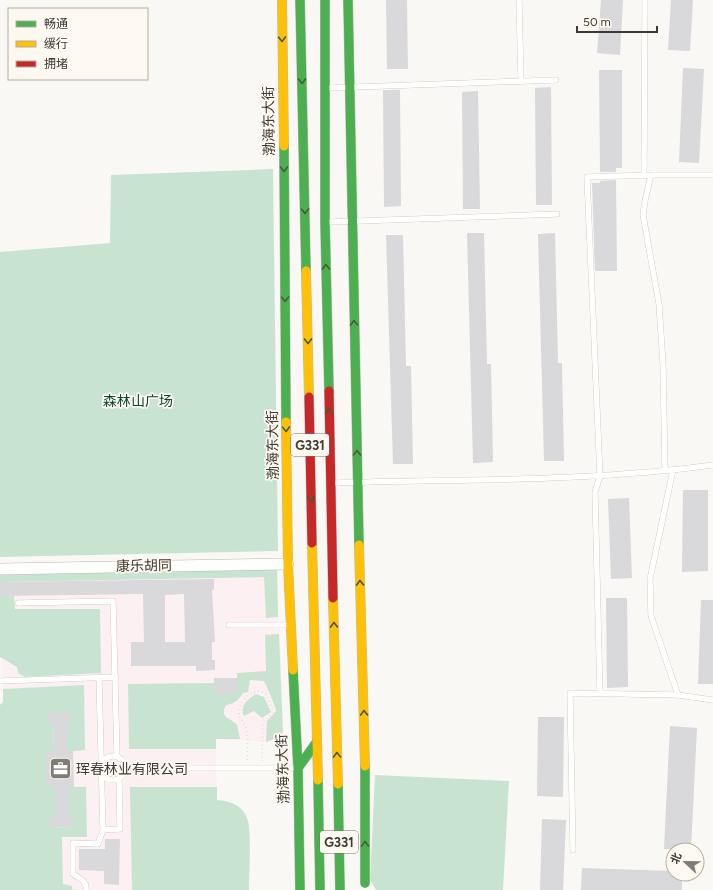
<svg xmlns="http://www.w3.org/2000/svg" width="713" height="890" viewBox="0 0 713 890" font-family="Figtree,'Noto Sans SC',sans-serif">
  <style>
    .commercial { fill: #fcf0f2 }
    .green { fill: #c8e4d1 }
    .building { fill: #d9d8da; fill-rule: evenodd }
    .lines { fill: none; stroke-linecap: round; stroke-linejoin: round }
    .lane-casing { stroke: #bab8b4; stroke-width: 6 }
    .street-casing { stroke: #bab8b4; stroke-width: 12 }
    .fast-casing { stroke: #bab8b4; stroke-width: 10 }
    .slow-casing { stroke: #bab8b4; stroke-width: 10 }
    .jam-casing { stroke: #bab8b4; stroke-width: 10 }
    .path { stroke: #e1e1e0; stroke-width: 2; stroke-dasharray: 1 3; stroke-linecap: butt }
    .lane { stroke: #fefefd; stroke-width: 5.5 }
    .street { stroke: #fefefd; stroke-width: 11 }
    .fast { stroke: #4caf50; stroke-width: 9 }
    .slow { stroke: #ffc107; stroke-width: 9 }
    .jam { stroke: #c62828; stroke-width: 9 }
    .oneway { stroke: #425c3c }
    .labels { text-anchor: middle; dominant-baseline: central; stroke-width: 3.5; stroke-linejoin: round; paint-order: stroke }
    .shield { fill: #fef9f0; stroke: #77736c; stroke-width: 1 }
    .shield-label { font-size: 13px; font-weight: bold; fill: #3d3933 }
    .street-label { font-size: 14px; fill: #3d3933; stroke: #fef9f0 }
    .park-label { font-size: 14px; fill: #08472b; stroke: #fef9f0 }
    .poi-label { font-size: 14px; fill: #3d3933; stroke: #fef9f0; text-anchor: start }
  </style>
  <rect width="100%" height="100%" fill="#faf8f4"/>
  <!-- commercial -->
  <path class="commercial" d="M 277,568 L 283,732 L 280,737 L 266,742 L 216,739 L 217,800 L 229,801 L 237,805 L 248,819 L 249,890 L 0,890 L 0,705 L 3,702 L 2,658 L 0,657 L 0,575 Z"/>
  <!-- green -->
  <path class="green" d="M 273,169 L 278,551 L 0,557 L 0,252 L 110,243 L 111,175 Z
    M 277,568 L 278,617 L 266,618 L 264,577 L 0,582 L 0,575 Z
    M 0,596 L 14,596 L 15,609 L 100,609 L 101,673 L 25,677 L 18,673 L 17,667 L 0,657 Z
    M 279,634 L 283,732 L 280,737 L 266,742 L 267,721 L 276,711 C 276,708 266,684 264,681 L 250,680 L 248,692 L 243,693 C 238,701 235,703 226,705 C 219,718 230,717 237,725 L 240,739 L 216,739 L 216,749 L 129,749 L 128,684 L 214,683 L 214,694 L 237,694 L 237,673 L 266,671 L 265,635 Z
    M 84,685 L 85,750 L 67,752 L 67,723 L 70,723 L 70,712 L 48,712 L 48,724 L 53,724 L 54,751 L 46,751 L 46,787 L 55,787 L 55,816 L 50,816 L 50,828 L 73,827 L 73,817 L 68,817 L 68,787 L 86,787 L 87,837 L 62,837 L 63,884 L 72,886 L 72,889 L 79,890 L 0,890 L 0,705 L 3,702 L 3,689 Z
    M 256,694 L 264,697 L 271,712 L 262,718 L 254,711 L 244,716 C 239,706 248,699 256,694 Z
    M 375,775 L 509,781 L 503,890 L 376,890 L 370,880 Z
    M 130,787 L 217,787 L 217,800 C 230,801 242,805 247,818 C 252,828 249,876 249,890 L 132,890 Z"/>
  <!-- building -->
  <path class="building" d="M 386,0 L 407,0 L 408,69 L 387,69 Z
    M 601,0 L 623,0 L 620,55 L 597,53 Z
    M 671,0 L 693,0 L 690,51 L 668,50 Z
    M 683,68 L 704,69 L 699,163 L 679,162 Z
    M 599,70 L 622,70 L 622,168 L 616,168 L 616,172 L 600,172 Z
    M 551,87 L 552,205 L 536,205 L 535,88 Z
    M 383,90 L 400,90 L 401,206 L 384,207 Z
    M 478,91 L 480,209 L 463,209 L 462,92 Z
    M 616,180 L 617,271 L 595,271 L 592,183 L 600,183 L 600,181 Z
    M 467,233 L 484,233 L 487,364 L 491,364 L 493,462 L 473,463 Z
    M 555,233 L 558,363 L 562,363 L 564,461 L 544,461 L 538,234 Z
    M 386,235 L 403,235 L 406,366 L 411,366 L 413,464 L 393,464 Z
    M 683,490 L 708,490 L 708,571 L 682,572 Z
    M 629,498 L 632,578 L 611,579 L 608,499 Z
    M 214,579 L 214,590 L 212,590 L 215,642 L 212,642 L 212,660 L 215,660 L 215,670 L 196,671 L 196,666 L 131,666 L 131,642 L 144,642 L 143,594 L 0,596 L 0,582 ZM 184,594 L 185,642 L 165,642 L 165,595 Z
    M 606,598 L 627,598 L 628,687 L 607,688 Z
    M 701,600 L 713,600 L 713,684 L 698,684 Z
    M 214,678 L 238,678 L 237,694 L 214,694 Z
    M 48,712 L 70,712 L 70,723 L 67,723 L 67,752 L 73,751 L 74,787 L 68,787 L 68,817 L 73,816 L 73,827 L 50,828 L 50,816 L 55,816 L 55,787 L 46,787 L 46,751 L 54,751 L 53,724 L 48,724 Z
    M 538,717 L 564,717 L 563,797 L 537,796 Z
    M 670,726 L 697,728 L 691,850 L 664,849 Z
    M 542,819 L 566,820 L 563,890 L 540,890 Z
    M 105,839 L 120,839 L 119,885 L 104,884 L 104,871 L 79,870 L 79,849 L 105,849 Z
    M 582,868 L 673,871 L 673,874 L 682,874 L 682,890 L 581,890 Z"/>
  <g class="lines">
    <defs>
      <path id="lane" d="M 519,0 L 521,81
        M 328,88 L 556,80
        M 644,175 L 645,0
        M 651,175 L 645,201 L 643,215 L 659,304 L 663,364 L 665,471
        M 329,222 L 557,214
        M 673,470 L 650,579 L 651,616 L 678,695
        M 334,483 C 460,479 587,482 713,465
        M 18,603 L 113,601 L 117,757
        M 229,625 L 290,625
        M 99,678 L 103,830 L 120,829 L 119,779
        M 0,681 L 116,677
        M 600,694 L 595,492 L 600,476 L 587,177 L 651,175 L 713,175
        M101 768a12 12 0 1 1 24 0a12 12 0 1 1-24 0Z
        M 125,768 L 295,768
        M 573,850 L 570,693 L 678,695 L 713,700
        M 86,890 C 87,880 80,879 73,874 L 73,843 L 98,844 L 103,830"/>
      <path id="street" d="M 0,569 L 288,564"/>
      <path id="fast" d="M 300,0 L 306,271
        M 325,0 L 325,222 L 329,391
        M 348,0 L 359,545
        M 284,146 L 286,422
        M 293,670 L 298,768 L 300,890
        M 365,766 L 365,883
        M 298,768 L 316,743
        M 318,780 L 320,890
        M 338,784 L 340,890"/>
      <path id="slow" d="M 282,0 L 284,146
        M 306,271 L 309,397
        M 286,422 L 288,564 L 293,670
        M 312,543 L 318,780
        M 359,545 L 365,766
        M 333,598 L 338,784"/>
      <path id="jam" d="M 329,391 L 333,598
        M 309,397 L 312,543"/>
    </defs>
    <!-- lane casing -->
    <use href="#lane" class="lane-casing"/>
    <!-- street casing -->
    <use href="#street" class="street-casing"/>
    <!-- fast casing -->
    <use href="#fast" class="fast-casing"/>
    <!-- slow casing -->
    <use href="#slow" class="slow-casing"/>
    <!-- jam casing -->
    <use href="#jam" class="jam-casing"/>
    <!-- path -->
    <path class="path" d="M 247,760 C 247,750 249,735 245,725 C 242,720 238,717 239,711 C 241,699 254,686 266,694 L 273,711 L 263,723 L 262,761"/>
    <!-- lane -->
    <use href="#lane" class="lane"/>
    <!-- street -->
    <use href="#street" class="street"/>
    <!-- fast -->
    <use href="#fast" class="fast"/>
    <!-- slow -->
    <use href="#slow" class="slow"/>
    <!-- jam -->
    <use href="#jam" class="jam"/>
  </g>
  <!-- one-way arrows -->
  <defs><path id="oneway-chevron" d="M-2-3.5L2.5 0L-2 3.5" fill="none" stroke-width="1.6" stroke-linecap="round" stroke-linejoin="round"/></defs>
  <g class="oneway">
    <use href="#oneway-chevron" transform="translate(282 39) rotate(89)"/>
    <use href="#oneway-chevron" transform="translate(302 81) rotate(89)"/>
    <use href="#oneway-chevron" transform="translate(284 169) rotate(89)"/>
    <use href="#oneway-chevron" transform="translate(305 211) rotate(89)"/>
    <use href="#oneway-chevron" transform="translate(326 267) rotate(-91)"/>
    <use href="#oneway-chevron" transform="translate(285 299) rotate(89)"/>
    <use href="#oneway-chevron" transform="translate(354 323) rotate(-91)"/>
    <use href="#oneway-chevron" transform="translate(308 341) rotate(89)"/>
    <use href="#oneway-chevron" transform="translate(329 411) rotate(-91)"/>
    <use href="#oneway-chevron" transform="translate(286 429) rotate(89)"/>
    <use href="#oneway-chevron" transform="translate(357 453) rotate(-91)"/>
    <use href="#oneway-chevron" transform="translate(311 499) rotate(89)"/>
    <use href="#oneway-chevron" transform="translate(360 583) rotate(-92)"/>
    <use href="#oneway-chevron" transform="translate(334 625) rotate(-91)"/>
    <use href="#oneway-chevron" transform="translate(364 713) rotate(-92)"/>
    <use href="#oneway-chevron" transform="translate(337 755) rotate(-91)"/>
    <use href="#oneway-chevron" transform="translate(365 844) rotate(-90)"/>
  </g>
  <!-- icons -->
  <defs>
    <symbol id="office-square" viewBox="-11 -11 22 22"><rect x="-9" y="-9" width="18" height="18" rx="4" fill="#7f7c77" stroke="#fef9f0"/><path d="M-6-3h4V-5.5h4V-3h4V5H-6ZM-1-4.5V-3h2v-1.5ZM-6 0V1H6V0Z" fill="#fff"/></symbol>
  </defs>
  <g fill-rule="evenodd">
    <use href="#office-square" x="48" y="756" width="25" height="25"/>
  </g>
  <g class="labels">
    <!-- shield labels -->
    <g class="shield">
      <rect x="291" y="434" width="38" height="22" rx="3"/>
      <rect x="320" y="831" width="38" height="22" rx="3"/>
    </g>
    <g class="shield-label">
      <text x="310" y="445">G331</text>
      <text x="339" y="842">G331</text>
    </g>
    <!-- street labels -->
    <g class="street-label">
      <text transform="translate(269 121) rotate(-91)">渤海东大街</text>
      <text transform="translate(273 445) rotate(-91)">渤海东大街</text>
      <text transform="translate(144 566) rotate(-1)">康乐胡同</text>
      <text transform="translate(283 769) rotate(-92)">渤海东大街</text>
    </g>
    <!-- park labels -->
    <g class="park-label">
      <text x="138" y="401">森林山广场</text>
    </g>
    <!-- poi labels -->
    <g class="poi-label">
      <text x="76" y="769">珲春林业有限公司</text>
    </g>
  </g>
  <!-- legend -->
  <rect x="8" y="8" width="140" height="72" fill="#fef9f0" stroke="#b1aca4"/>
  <rect x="16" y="21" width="20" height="6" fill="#4caf50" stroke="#b1aca4"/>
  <text x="44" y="28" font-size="12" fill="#3d3933">畅通</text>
  <rect x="16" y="41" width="20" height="6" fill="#ffc107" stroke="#b1aca4"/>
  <text x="44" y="48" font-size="12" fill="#3d3933">缓行</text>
  <rect x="16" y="61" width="20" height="6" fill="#c62828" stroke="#b1aca4"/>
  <text x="44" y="68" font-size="12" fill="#3d3933">拥堵</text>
  <!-- north arrow -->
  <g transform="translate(685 862) rotate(292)"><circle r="19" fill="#fef9f0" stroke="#b1aca4"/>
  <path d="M0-3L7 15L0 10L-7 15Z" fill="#7f7c77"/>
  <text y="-6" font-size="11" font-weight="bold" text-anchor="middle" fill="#3d3933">北</text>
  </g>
  <!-- scale -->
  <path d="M577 26v6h80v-6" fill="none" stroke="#3d3933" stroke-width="2"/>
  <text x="583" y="26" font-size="12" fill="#3d3933" stroke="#fef9f0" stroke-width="3" paint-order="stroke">50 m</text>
</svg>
